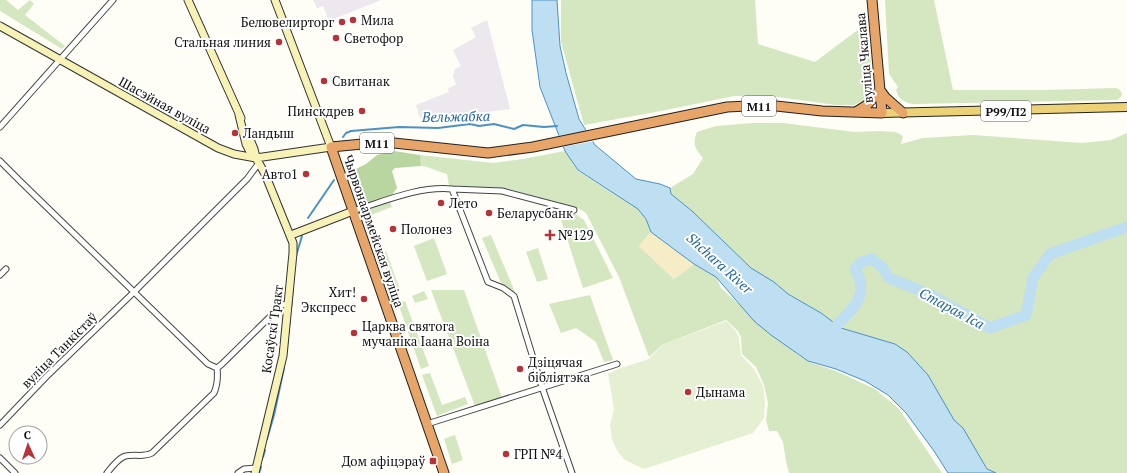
<svg xmlns="http://www.w3.org/2000/svg" width="1127" height="473" viewBox="0 0 1127 473" font-family="'PT Serif',serif">
  <style>
    .industrial { fill: #ede7ee }
    .green { fill: #d4e7c1 }
    .forest { fill: #b9d6a1 }
    .sand { fill: #f6ecc6 }
    .pitch { fill: #e5efd2 }
    .water { fill: #bedef2; stroke: #4b92c3 }
    .pier { fill: #fefdf6 }
    .lines { fill: none; stroke-linecap: round; stroke-linejoin: round }
    .stream { stroke: #4b92c3; stroke-width: 2 }
    .river { stroke: #bedef2; stroke-width: 11 }
    .street-casing { stroke: #444; stroke-width: 7 }
    .secondary-casing { stroke: #333; stroke-width: 9 }
    .primary-casing { stroke: #222; stroke-width: 10 }
    .highway-casing { stroke: #222; stroke-width: 11 }
    .street { stroke: #fff; stroke-width: 5 }
    .secondary { stroke: #f8f2b7; stroke-width: 7 }
    .primary { stroke: #edd177; stroke-width: 8 }
    .highway { stroke: #e8a56a; stroke-width: 9 }
    .poi-dot { fill: #b63339; stroke: #fff; stroke-width: 1.5 }
    .labels { text-anchor: middle; dominant-baseline: central; stroke-width: 4; stroke-linejoin: round; paint-order: stroke }
    .shield { fill: #fff; stroke: #585858; stroke-width: 1 }
    .shield-label { font-size: 12px; font-weight: bold; fill: #111 }
    .poi-label { font-size: 13px; fill: #111; stroke: #fff; text-anchor: start }
    .street-label { font-size: 13px; fill: #111; stroke: #fff }
    .water-label { font-size: 14px; font-style: italic; fill: #23659a; stroke: #fff }
  </style>
  <rect width="100%" height="100%" fill="#fefdf6"/>
  <!-- industrial -->
  <path class="industrial" d="M 313,0 L 381,0 L 329,21 L 323,6 L 317,8 Z
    M 487,20 L 510,109 L 449,117 L 420,118 L 416,105 L 449,92 L 448,88 L 456,85 L 453,76 L 455,69 L 461,66 L 453,50 L 476,37 L 471,28 Z"/>
  <!-- green -->
  <path class="green" d="M 0,0 L 6,0 L 18,10 L 30,0 L 34,4 L 25,15 L 65,46 L 62,49 L 0,11 Z
    M 561,0 L 755,0 L 758,44 L 815,62 L 867,23 L 873,84 L 866,99 L 854,105 L 836,105 L 770,96 L 734,96 L 661,111 L 584,125 L 561,42 Z
    M 885,0 L 934,0 L 953,90 L 1044,90 L 1116,88 L 1120,90 L 1122,94 L 1121,97 L 1117,100 L 913,104 C 903,102 899,100 896,90 L 898,87 L 889,74 Z
    M 754,123 L 783,123 L 854,132 L 880,131 L 896,132 L 903,136 L 901,144 L 923,138 L 973,135 L 1082,143 L 1111,140 L 1127,133 L 1127,473 L 996,473 L 987,469 L 963,428 L 954,420 L 895,344 L 841,328 L 821,313 L 788,294 L 774,282 L 751,268 L 692,211 L 671,194 L 670,188 L 693,174 L 703,158 C 695,149 692,144 697,132 L 716,126 Z
    M 565,151 L 578,171 L 638,209 L 646,219 L 651,232 L 639,246 L 674,279 L 694,264 L 716,277 L 721,288 L 742,307 L 754,321 L 800,356 L 809,362 L 836,371 L 875,389 L 899,409 L 942,473 L 789,473 L 786,461 L 783,442 L 777,431 L 769,431 L 766,420 L 768,403 L 764,385 L 756,367 L 742,354 L 741,337 L 738,331 L 726,320 L 662,345 L 649,357 L 619,277 L 586,213 L 576,207 L 503,188 L 449,186 L 447,174 C 438,172 431,167 421,166 L 420,155 L 493,163 L 523,159 Z
    M 390,201 L 392,207 L 371,215 L 368,208 Z
    M 565,213 L 574,213 L 584,220 L 613,278 L 583,288 L 560,217 Z
    M 491,235 L 515,292 L 506,295 L 482,238 Z
    M 434,238 L 447,274 L 427,281 L 414,246 Z
    M 538,248 L 548,279 L 537,282 L 526,252 Z
    M 386,251 L 400,290 L 394,293 L 381,253 Z
    M 431,290 L 464,290 L 502,398 L 475,406 Z
    M 424,291 L 428,299 L 415,303 L 412,296 Z
    M 590,295 L 613,360 L 604,362 L 596,342 L 576,328 L 561,333 L 549,304 Z
    M 405,301 L 429,366 L 421,369 L 398,303 Z
    M 430,373 L 442,405 L 465,397 L 468,404 L 437,416 L 422,375 Z
    M 455,435 L 463,460 L 452,464 L 444,439 Z"/>
  <!-- forest -->
  <path class="forest" d="M 394,151 L 420,155 L 421,166 L 395,168 L 392,171 L 397,188 L 392,195 L 362,205 L 352,177 L 352,171 L 366,164 L 377,155 Z"/>
  <!-- sand -->
  <path class="sand" d="M 651,232 L 694,264 L 674,279 L 639,246 Z"/>
  <!-- pitch -->
  <path class="pitch" d="M 726,321 L 736,331 L 739,338 L 741,355 L 754,369 L 763,386 L 765,401 L 764,418 L 753,433 L 644,469 L 625,460 L 618,452 L 612,440 L 610,425 L 614,409 L 608,374 L 618,369 L 649,359 L 662,345 Z"/>
  <!-- water -->
  <path class="water" d="M 532,0 L 557,0 L 560,46 L 566,73 L 579,119 L 595,145 L 636,179 L 660,184 L 670,188 L 671,194 L 692,211 L 751,268 L 774,282 L 788,294 L 821,313 L 841,328 L 895,344 L 907,352 L 928,375 L 954,420 L 963,428 L 987,469 L 996,473 L 948,473 L 934,451 L 906,413 L 888,395 L 865,381 L 836,369 L 808,361 L 771,335 L 754,321 L 716,277 L 694,264 L 651,232 L 646,219 L 638,209 L 578,170 L 565,151 L 540,87 L 532,30 Z"/>
  <!-- pier -->
  <path class="pier" d="M 588,130 L 595,141 L 562,147 L 557,136 Z"/>
  <g class="lines">
    <!-- stream -->
    <path class="stream" d="M 343,137 L 346,133 L 351,131 L 399,127 L 438,128 L 470,124 L 479,126 L 494,124 L 514,129 L 523,125 L 544,127 L 557,126
      M 308,218 L 334,180
      M 296,256 L 302,236
      M 291,309 L 293,287
      M 286,354 L 290,318
      M 267,439 L 274,415 L 284,368
      M 263,457 L 265,450
      M 259,473 L 261,467"/>
    <!-- river -->
    <path class="river" d="M 837,325 C 854,307 870,295 855,269 L 861,262 L 872,259 L 883,268 L 889,278 L 931,295 L 990,328 L 1026,315 L 1033,278 L 1050,254 L 1127,227"/>
    <defs>
      <path id="street" d="M 0,127 L 113,0
        M 0,161 L 21,182 L 208,364 L 217,368 L 222,364 L 282,305 L 288,304
        M 353,211 C 385,201 418,186 452,189
        M 0,275 L 6,269
        M 427,424 L 617,364
        M 0,425 L 46,377 L 134,292 L 247,179 L 259,163
        M 0,458 L 15,473
        M 107,473 C 111,468 117,460 123,457 C 132,453 143,458 152,453 L 214,393 C 218,384 218,377 217,368
        M 238,473 L 244,469 L 256,468
        M 572,473 L 542,387 L 514,296 L 503,288 L 488,282 L 452,189 L 502,191 L 574,210"/>
      <path id="secondary" d="M 188,0 L 241,118
        M 0,26 L 218,148 L 234,154 L 256,158 L 331,147 L 275,0
        M 239,115 L 246,144 L 249,150 L 256,158 L 265,174 L 293,243 L 293,253 L 283,356 L 255,473
        M 247,132 L 254,149 L 256,157
        M 291,235 L 353,211"/>
      <path id="primary" d="M 882,113 L 1127,107"/>
      <path id="highway" d="M 880,90 L 885,97 L 903,113
        M 856,112 L 867,105 L 880,90
        M 444,473 L 331,147 L 373,143 L 394,143 L 488,153 L 533,147 L 727,107 L 767,105 L 822,111 L 882,113 L 872,0"/>
    </defs>
    <!-- street casing -->
    <use href="#street" class="street-casing"/>
    <!-- secondary casing -->
    <use href="#secondary" class="secondary-casing"/>
    <!-- primary casing -->
    <use href="#primary" class="primary-casing"/>
    <!-- highway casing -->
    <use href="#highway" class="highway-casing"/>
    <!-- street -->
    <use href="#street" class="street"/>
    <!-- secondary -->
    <use href="#secondary" class="secondary"/>
    <!-- primary -->
    <use href="#primary" class="primary"/>
    <!-- highway -->
    <use href="#highway" class="highway"/>
  </g>
  <!-- markers -->
  <g class="poi-dot">
    <circle cx="353" cy="20" r="4"/>
    <circle cx="342" cy="22" r="4"/>
    <circle cx="336" cy="38" r="4"/>
    <circle cx="279" cy="42" r="4"/>
    <circle cx="324" cy="81" r="4"/>
    <circle cx="362" cy="111" r="4"/>
    <circle cx="235" cy="133" r="4"/>
    <circle cx="306" cy="174" r="4"/>
    <circle cx="441" cy="203" r="4"/>
    <circle cx="489" cy="213" r="4"/>
    <circle cx="393" cy="229" r="4"/>
    <path d="M548 229h4v4h4v4h-4v4h-4v-4h-4v-4h4z"/>
    <circle cx="364" cy="299" r="4"/>
    <circle cx="354" cy="333" r="4"/>
    <circle cx="520" cy="369" r="4"/>
    <circle cx="688" cy="392" r="4"/>
    <circle cx="506" cy="454" r="4"/>
    <rect x="429" y="457" width="8" height="8" rx="2"/>
  </g>
  <g class="labels">
    <!-- shield labels -->
    <g class="shield">
      <rect x="742" y="96" width="34" height="20" rx="3"/>
      <rect x="981" y="101" width="50" height="20" rx="3"/>
      <rect x="360" y="133" width="34" height="20" rx="3"/>
    </g>
    <g class="shield-label">
      <text x="759" y="106">М11</text>
      <text x="1006" y="111">Р99/П2</text>
      <text x="377" y="143">М11</text>
    </g>
    <!-- poi labels -->
    <g class="poi-label">
      <text x="361" y="20">Мила</text>
      <text x="334" y="22" text-anchor="end">Белювелирторг</text>
      <text x="344" y="38">Светофор</text>
      <text x="271" y="42" text-anchor="end">Стальная линия</text>
      <text x="332" y="81">Свитанак</text>
      <text x="354" y="111" text-anchor="end">Пинскдрев</text>
      <text x="243" y="133">Ландыш</text>
      <text x="298" y="174" text-anchor="end">Авто1</text>
      <text x="449" y="203">Лето</text>
      <text x="497" y="213">Беларусбанк</text>
      <text x="401" y="229">Полонез</text>
      <text x="558" y="235">№129</text>
      <text x="356" y="292" text-anchor="end">Хит!<tspan x="356" dy="15">Экспресс</tspan></text>
      <text x="362" y="326">Царква святога<tspan x="362" dy="15">мучаніка Іаана Воіна</tspan></text>
      <text x="528" y="362">Дзіцячая<tspan x="528" dy="15">бібліятэка</tspan></text>
      <text x="696" y="392">Дынама</text>
      <text x="514" y="454">ГРП №4</text>
      <text x="425" y="461" text-anchor="end">Дом афіцэраў</text>
    </g>
    <!-- street labels -->
    <g class="street-label">
      <text transform="translate(864 58) rotate(-95)">вуліца Чкалава</text>
      <text transform="translate(165 105) rotate(29)">Шасэйная вуліца</text>
      <text transform="translate(374 231) rotate(71)">Чырвонаармейская вуліца</text>
      <text transform="translate(272 329) rotate(-82)">Косаўскі Тракт</text>
      <text transform="translate(59 350) rotate(-45)">вуліца Танкістаў</text>
    </g>
    <!-- water labels -->
    <g class="water-label">
      <text transform="translate(456 116) rotate(-1)">Вельжабка</text>
      <text transform="translate(720 263) rotate(42)">Shchara River</text>
      <text transform="translate(952 308) rotate(28)">Старая Іса</text>
    </g>
  </g>
  <!-- north arrow -->
  <g transform="translate(28 445) rotate(357)"><circle r="19" fill="#ffffff" stroke="#a0a0a0"/>
  <path d="M0-3L7 15L0 10L-7 15Z" fill="#b63339"/>
  <text y="-6" font-size="11" font-weight="bold" text-anchor="middle" fill="#111111">С</text>
  </g>
</svg>
